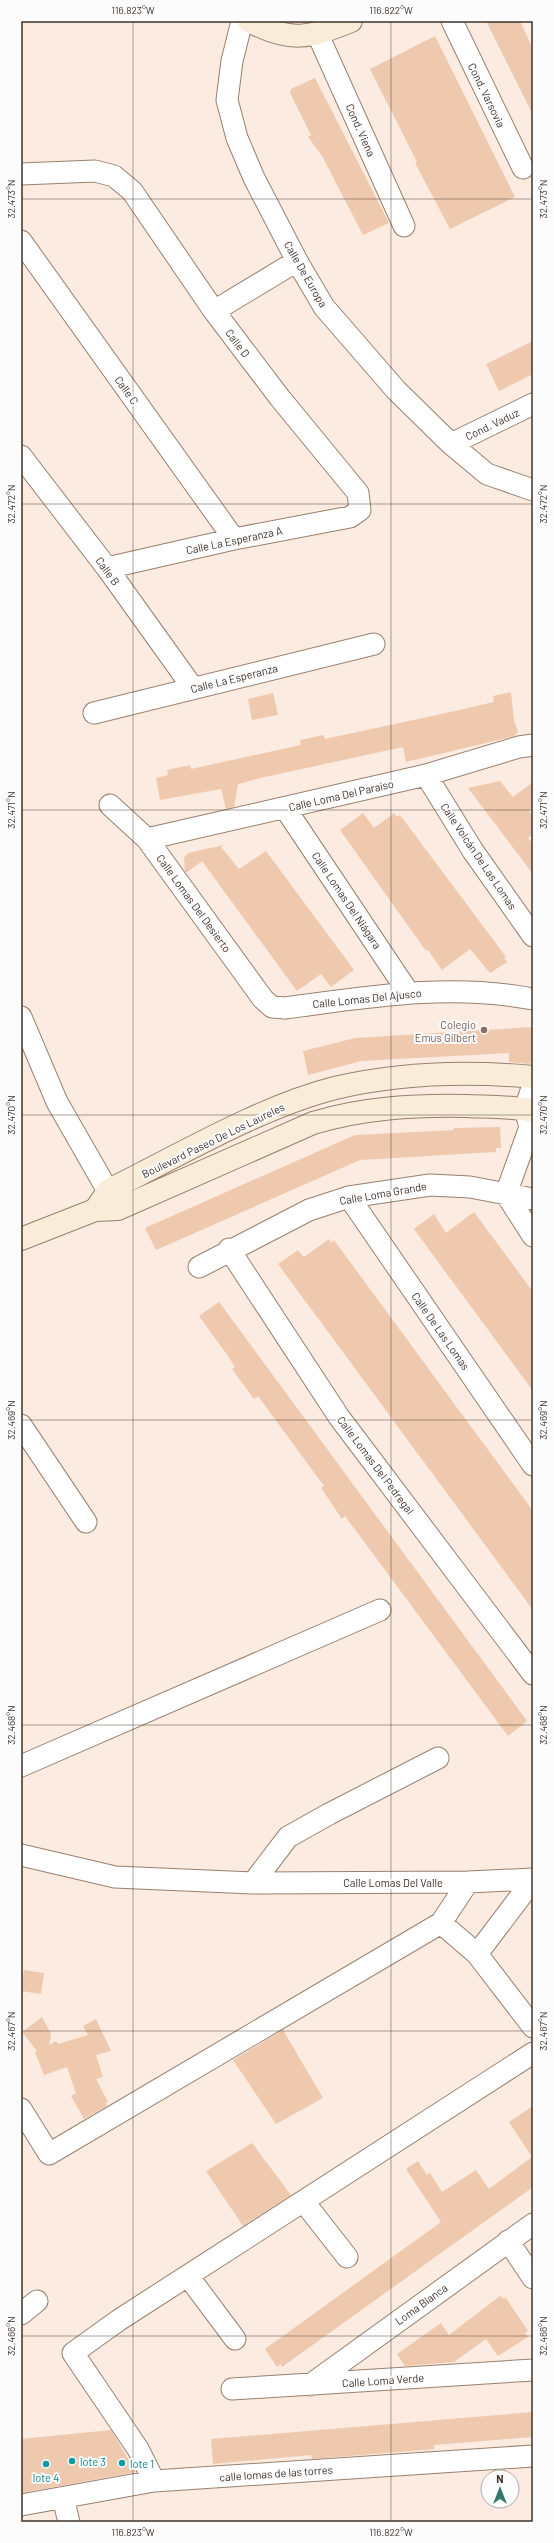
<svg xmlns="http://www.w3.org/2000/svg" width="554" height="2543" viewBox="0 0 554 2543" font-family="Barlow,sans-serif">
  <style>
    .building { fill: #eec9ae }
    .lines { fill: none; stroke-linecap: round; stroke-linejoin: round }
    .street-casing { stroke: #99806e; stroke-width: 23 }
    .secondary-casing { stroke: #99806e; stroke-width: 24 }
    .street { stroke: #fff; stroke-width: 21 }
    .secondary { stroke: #f9edda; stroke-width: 22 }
    .ticks { fill: none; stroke: #3d322b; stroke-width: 1; stroke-opacity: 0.45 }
    .education-dot { fill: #8d6e63; stroke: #fcfcfc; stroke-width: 1.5 }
    .culture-dot { fill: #0f9aa8; stroke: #fcfcfc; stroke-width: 1.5 }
    .labels { text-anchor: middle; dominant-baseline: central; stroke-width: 4; stroke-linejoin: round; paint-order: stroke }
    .street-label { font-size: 11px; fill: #3d322b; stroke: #fcfcfc }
    .education-label { font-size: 11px; fill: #785e54; stroke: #fcfcfc; text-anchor: end }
    .culture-label { font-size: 11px; fill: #0d838f; stroke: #fcfcfc; text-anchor: start }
    .neatline { fill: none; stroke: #3d322b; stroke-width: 1.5 }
    .ticks-label { font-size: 10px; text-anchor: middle; fill: #3d322b }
  </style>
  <rect width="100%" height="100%" fill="#fcebe0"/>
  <!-- building -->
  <path class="building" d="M 486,21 L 520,21 L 533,49 L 533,115 Z
    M 435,36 L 515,197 L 450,229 L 415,163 L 417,162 L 370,69 Z
    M 315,78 L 389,223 L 363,235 L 322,156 L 308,137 L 311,135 L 290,93 L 291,89 Z
    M 533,341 L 533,374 L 499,391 L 486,364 Z
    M 511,692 L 514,721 L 518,731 L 515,736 L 406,762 L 403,747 L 265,777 L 238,784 L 234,807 L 226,809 L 221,789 L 160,800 L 156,778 L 168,775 L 167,770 L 190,765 L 191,769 L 301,745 L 300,740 L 324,735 L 325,739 L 446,713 L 494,702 L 493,696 Z
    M 273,693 L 278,715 L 252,720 L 248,699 Z
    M 500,781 L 513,797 L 533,782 L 533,807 L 529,811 L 533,817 L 533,835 L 528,838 L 533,844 L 533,874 L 468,788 Z
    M 363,813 L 374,828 L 394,813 L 397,817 L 400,815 L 506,957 L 504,958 L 507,962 L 490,973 L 470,949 L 442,970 L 428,950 L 426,951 L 340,830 Z
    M 224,845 L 221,847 L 239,869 L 266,851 L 354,970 L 331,987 L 321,974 L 297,991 L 202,861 L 186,873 L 185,871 L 184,858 L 188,853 Z
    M 533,1027 L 533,1061 L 529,1064 L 509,1062 L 509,1053 L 361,1061 L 308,1075 L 303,1051 L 355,1038 Z
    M 500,1127 L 501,1148 L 496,1148 L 496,1152 L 360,1160 L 156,1250 L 145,1228 L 355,1135 L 454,1130 L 454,1128 Z
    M 474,1212 L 533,1292 L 533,1391 L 414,1229 L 434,1214 L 446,1233 Z
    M 329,1239 L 331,1243 L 334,1240 L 533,1511 L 533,1610 L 278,1264 L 298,1250 L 304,1257 Z
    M 219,1302 L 527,1721 L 508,1736 L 345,1516 L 342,1519 L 321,1488 L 324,1486 L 258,1396 L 254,1399 L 232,1369 L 235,1367 L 228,1356 L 199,1316 Z
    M 24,1970 L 44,1973 L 41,1994 L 21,1991 Z
    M 42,2017 L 51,2034 L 49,2045 L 56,2041 L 58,2044 L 88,2035 L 83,2026 L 96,2019 L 111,2051 L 96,2055 L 103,2077 L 96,2079 L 108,2102 L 105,2103 L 107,2106 L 84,2119 L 71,2096 L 76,2093 L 67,2067 L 44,2075 L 35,2052 L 37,2051 L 22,2032 Z
    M 283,2030 L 323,2098 L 276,2124 L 233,2060 Z
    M 533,2106 L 533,2187 L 282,2367 L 281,2364 L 277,2367 L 265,2349 L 441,2222 L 406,2169 L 418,2161 L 427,2175 L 430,2173 L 442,2192 L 476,2170 L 489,2189 L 532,2157 L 509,2122 Z
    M 252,2143 L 291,2195 L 243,2226 L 206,2171 Z
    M 500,2296 L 503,2299 L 506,2298 L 528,2331 L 525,2333 L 528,2337 L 498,2356 L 486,2339 L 454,2362 L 405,2366 L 397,2354 L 441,2323 L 449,2335 Z
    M 533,2412 L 533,2437 L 447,2444 L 434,2445 L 435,2449 L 312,2459 L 311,2455 L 213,2464 L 211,2439 Z
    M 111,2430 L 136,2472 L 21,2493 L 21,2439 Z"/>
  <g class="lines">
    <defs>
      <path id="street" d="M 242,21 L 232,61 L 227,100 L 237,138 L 254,178 L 297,261 L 324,307 L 396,390 L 451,444 L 487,474 L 533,490
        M 452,21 L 523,168
        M 318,35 L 404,226
        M 21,174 L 95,171 L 114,176 L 132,191 L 214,311 L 280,398 L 358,493 L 360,510 L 350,517 L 234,539 L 107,568
        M 21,241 L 234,539
        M 214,311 L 297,261
        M 451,444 L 533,404
        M 21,456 L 107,568 L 193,688
        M 94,713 L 374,644
        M 426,775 L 473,851 L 533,936
        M 110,805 L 147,839 L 263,999 L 272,1007 L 285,1008 C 369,997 449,983 533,999
        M 285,808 L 408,992
        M 147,839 L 426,775 L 519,747 L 533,745
        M 21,1017 L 57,1102 L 116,1205
        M 530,1127 L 506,1194 L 533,1236
        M 530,1127 L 525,1109 L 533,1085
        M 349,1197 L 533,1465
        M 229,1249 L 339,1417 L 533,1674
        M 199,1267 L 309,1210 L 349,1197 L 430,1185 L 470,1187 L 533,1199
        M 21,1425 L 86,1522
        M 21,1766 L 380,1610
        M 21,1855 L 115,1877 L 253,1883 L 468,1882 L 533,1879
        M 253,1883 L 288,1837 L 329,1814 L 438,1758
        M 441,1923 L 477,1954 L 533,2027
        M 477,1954 L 533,1880
        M 21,2109 L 49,2154 L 441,1923 L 468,1882
        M 304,2202 L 347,2257
        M 508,2241 L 533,2278
        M 188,2276 L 235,2339
        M 21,2314 L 37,2301
        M 310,2385 L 533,2224
        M 232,2389 L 533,2370
        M 154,2481 L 138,2449 L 73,2353 L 119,2320 L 533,2053
        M 63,2498 L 69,2522
        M 21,2505 L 154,2481 L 533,2456"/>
      <path id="secondary" d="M 249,21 C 291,43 309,38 351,21
        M 95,1210 L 109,1190 C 178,1156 260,1107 335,1088 C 399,1073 468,1071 533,1077
        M 21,1239 L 95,1210 L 118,1209 L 313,1123 C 363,1108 413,1105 466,1106 C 489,1107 511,1106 533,1111"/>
    </defs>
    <!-- street casing -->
    <use href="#street" class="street-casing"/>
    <!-- secondary casing -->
    <use href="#secondary" class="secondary-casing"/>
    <!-- street -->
    <use href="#street" class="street"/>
    <!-- secondary -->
    <use href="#secondary" class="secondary"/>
  </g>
  <!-- ticks -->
  <path class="ticks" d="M 133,21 L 133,2522M 391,21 L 391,2522M 21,199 L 533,199M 21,504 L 533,504M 21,810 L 533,810M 21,1115 L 533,1115M 21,1420 L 533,1420M 21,1725 L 533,1725M 21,2031 L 533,2031M 21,2336 L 533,2336"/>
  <!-- markers -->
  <circle class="education-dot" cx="484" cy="1030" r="4"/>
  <g class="culture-dot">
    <circle cx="72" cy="2461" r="4"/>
    <circle cx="122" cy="2463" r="4"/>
    <circle cx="46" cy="2464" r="4"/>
  </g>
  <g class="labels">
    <!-- street labels -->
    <g class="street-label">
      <text transform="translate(487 95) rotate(64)">Cond. Varsovia</text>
      <text transform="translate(361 130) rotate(66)">Cond. Viena</text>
      <text transform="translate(306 274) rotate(60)">Calle De Europa</text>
      <text transform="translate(238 343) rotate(53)">Calle D</text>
      <text transform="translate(127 390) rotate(54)">Calle C</text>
      <text transform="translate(492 424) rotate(-26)">Cond. Vaduz</text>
      <text transform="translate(234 540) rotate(-12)">Calle La Esperanza A</text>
      <text transform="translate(108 571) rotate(54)">Calle B</text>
      <text transform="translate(234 678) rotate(-14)">Calle La Esperanza</text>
      <text transform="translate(341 795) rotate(-13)">Calle Loma Del Paraíso</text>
      <text transform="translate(479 856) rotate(56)">Calle Volcán De Las Lomas</text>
      <text transform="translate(347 900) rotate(56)">Calle Lomas Del Niágara</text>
      <text transform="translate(194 903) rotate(54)">Calle Lomas Del Desierto</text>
      <text transform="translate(367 998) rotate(-6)">Calle Lomas Del Ajusco</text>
      <text transform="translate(213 1140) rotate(-26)">Boulevard Paseo De Los Laureles</text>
      <text transform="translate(383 1193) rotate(-10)">Calle Loma Grande</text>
      <text transform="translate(441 1331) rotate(55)">Calle De Las Lomas</text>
      <text transform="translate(376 1465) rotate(53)">Calle Lomas Del Pedregal</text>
      <text x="393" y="1882">Calle Lomas Del Valle</text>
      <text transform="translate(421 2304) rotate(-36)">Loma Blanca</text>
      <text transform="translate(383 2380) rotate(-4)">Calle Loma Verde</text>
      <text transform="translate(276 2473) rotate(-4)">calle lomas de las torres</text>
    </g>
    <!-- education labels -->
    <g class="education-label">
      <text x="476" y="1024">Colegio<tspan x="476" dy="13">Emus Gilbert</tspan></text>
    </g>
    <!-- culture labels -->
    <g class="culture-label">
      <text x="80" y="2461">lote 3</text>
      <text x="130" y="2463">lote 1</text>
      <text x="46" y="2477" text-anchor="middle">lote 4</text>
    </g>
  </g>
  <!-- border -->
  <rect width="554" height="2543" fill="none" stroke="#fcfcfc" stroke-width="44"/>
  <!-- north arrow -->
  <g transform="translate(500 2489)"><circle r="19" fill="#fcfcfc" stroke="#b0aba8"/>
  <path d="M0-3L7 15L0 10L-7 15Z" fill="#33786b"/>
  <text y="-6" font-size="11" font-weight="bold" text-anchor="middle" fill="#3d322b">N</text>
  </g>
  <rect x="22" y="22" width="510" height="2499" class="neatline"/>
  <g class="ticks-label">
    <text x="133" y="14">116.823°W</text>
    <text x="391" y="14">116.822°W</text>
    <text transform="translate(11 199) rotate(-90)" y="4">32.473°N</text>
    <text transform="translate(543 199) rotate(-90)" y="4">32.473°N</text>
    <text transform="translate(11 504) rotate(-90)" y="4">32.472°N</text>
    <text transform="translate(543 504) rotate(-90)" y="4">32.472°N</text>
    <text transform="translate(11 810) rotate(-90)" y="4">32.471°N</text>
    <text transform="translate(543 810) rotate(-90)" y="4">32.471°N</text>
    <text transform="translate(11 1115) rotate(-90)" y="4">32.470°N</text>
    <text transform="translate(543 1115) rotate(-90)" y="4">32.470°N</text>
    <text transform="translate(11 1420) rotate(-90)" y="4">32.469°N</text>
    <text transform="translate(543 1420) rotate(-90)" y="4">32.469°N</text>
    <text transform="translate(11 1725) rotate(-90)" y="4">32.468°N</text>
    <text transform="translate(543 1725) rotate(-90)" y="4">32.468°N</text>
    <text transform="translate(11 2031) rotate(-90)" y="4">32.467°N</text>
    <text transform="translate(543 2031) rotate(-90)" y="4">32.467°N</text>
    <text transform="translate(11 2336) rotate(-90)" y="4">32.466°N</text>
    <text transform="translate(543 2336) rotate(-90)" y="4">32.466°N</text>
    <text x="133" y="2536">116.823°W</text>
    <text x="391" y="2536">116.822°W</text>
  </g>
</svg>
